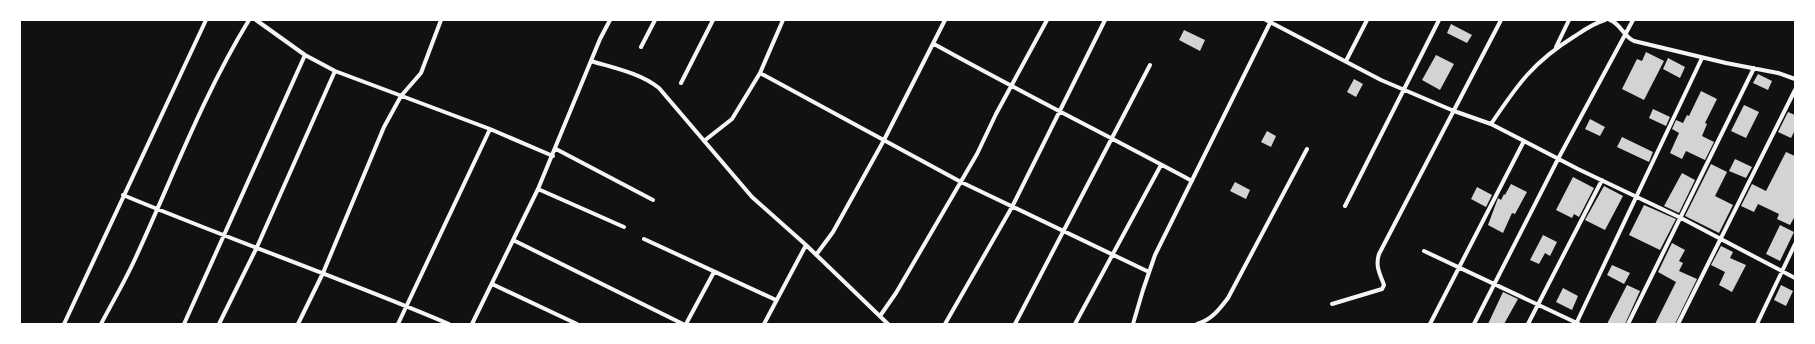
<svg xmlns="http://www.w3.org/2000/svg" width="1815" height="344" viewBox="0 0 1815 344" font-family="Commissioner,sans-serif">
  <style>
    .building { fill: #d3d3d3 }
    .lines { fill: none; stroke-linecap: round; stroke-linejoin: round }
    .minor { stroke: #f5f5f5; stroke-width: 4 }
  </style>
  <rect width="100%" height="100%" fill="#111"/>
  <!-- building -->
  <path class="building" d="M 1451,24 L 1472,35 L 1467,43 L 1447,33 Z
    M 1184,30 L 1205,40 L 1200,51 L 1179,40 Z
    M 1646,52 L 1664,61 L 1644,100 L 1622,89 L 1637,59 L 1642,61 Z
    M 1436,55 L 1454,64 L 1440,90 L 1422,80 Z
    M 1668,58 L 1685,67 L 1680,78 L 1663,69 Z
    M 1758,74 L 1772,81 L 1768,90 L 1753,83 Z
    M 1354,79 L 1363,84 L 1356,97 L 1347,92 Z
    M 1701,91 L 1717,99 L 1705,123 L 1707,124 L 1702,136 L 1714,142 L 1705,160 L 1686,151 L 1682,159 L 1670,153 L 1679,133 L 1672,129 L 1676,120 L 1683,123 L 1687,115 L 1689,116 Z
    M 1744,105 L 1759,112 L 1746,138 L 1731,131 Z
    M 1653,109 L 1670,117 L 1666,126 L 1649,118 Z
    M 1788,112 L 1795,115 L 1795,130 L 1791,138 L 1778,132 Z
    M 1590,119 L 1605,127 L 1600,136 L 1585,129 Z
    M 1267,131 L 1276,136 L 1271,147 L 1261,142 Z
    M 1622,137 L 1653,152 L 1649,162 L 1617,147 Z
    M 1786,152 L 1795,156 L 1795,216 L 1790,225 L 1777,219 L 1779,214 L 1758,204 L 1754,212 L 1741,206 L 1752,184 L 1766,191 Z
    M 1735,159 L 1752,167 L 1746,178 L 1729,171 Z
    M 1711,164 L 1727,172 L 1715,196 L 1733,205 L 1719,233 L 1685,216 Z
    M 1682,173 L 1695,180 L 1679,213 L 1664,206 Z
    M 1573,177 L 1594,188 L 1579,217 L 1574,214 L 1572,218 L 1556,210 Z
    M 1235,182 L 1250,190 L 1246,199 L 1230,191 Z
    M 1511,184 L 1527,192 L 1515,214 L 1512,213 L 1503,233 L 1488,225 L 1498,198 L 1501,200 L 1504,194 L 1505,195 Z
    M 1604,186 L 1623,196 L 1605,230 L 1585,220 Z
    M 1477,187 L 1492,195 L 1486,207 L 1471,199 Z
    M 1644,205 L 1676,219 L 1660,250 L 1629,235 Z
    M 1780,225 L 1794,232 L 1780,261 L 1766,254 Z
    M 1543,235 L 1557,242 L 1550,256 L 1545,253 L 1539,264 L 1530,260 Z
    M 1672,243 L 1685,250 L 1679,261 L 1683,263 L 1679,271 L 1697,279 L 1675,324 L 1655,324 L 1676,282 L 1658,272 Z
    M 1721,246 L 1733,252 L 1730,258 L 1746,265 L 1732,292 L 1719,285 L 1725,272 L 1711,265 Z
    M 1612,265 L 1630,273 L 1624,284 L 1607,275 Z
    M 1627,285 L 1640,291 L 1625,324 L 1607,324 Z
    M 1781,285 L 1793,291 L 1786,306 L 1774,300 Z
    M 1563,288 L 1578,296 L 1572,310 L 1556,302 Z
    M 1503,292 L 1518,299 L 1504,324 L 1488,324 Z"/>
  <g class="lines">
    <!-- minor -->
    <path class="minor" d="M 256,20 L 305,55 L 335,71 L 490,129 L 553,156
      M 1266,20 L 1381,80 L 1454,111 L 1491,124 L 1578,169 L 1681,218 L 1795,278
      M 1610,20 C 1621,24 1623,36 1634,41 L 1726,63 L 1778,73 L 1795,79
      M 934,44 C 1019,91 1106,135 1192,181
      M 641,47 L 655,20
      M 1556,47 L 1569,20
      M 591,61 C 614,68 640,73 659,88 L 752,197 L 806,245 L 888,324
      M 1346,61 L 1367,20
      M 760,73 L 961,182 L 1149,272
      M 681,83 L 713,20
      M 1491,124 C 1518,84 1533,62 1575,36 C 1584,30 1594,23 1605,20
      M 704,141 L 732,119 L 760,73 L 783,20
      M 556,149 L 653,200
      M 538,189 L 624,227
      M 123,195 C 231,240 341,278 449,324
      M 1345,206 L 1439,20
      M 644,239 L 776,300
      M 513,240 L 683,324
      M 1424,251 L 1579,324
      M 816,255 L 833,232 L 884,140 L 945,20
      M 492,284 L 577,324
      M 1332,304 L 1382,289 L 1384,285 C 1380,274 1375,266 1379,254 L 1501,20
      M 880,316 L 896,293 L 977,154 L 996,114 L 1047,20
      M 64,324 L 206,20
      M 101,324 C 112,303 125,281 135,259 C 172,179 203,95 249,20
      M 184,324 L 305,55
      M 219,324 L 257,247 L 335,71
      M 298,324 L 323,273 L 384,127 L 401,96 L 421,73 L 441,20
      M 398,324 L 490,129
      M 472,324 L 538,189 L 600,39 L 610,20
      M 686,324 L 714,272
      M 764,324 L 806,245
      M 945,324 L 1012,207 L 1105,20
      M 1015,324 L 1150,65
      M 1075,324 L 1161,165
      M 1133,324 L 1143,290 L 1155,255 L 1271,21
      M 1197,324 C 1211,320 1219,310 1228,298 L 1307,149
      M 1430,324 L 1524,141
      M 1474,324 L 1558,159 L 1633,20
      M 1528,324 L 1602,180
      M 1576,324 L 1702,58
      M 1628,324 L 1754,68
      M 1678,324 L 1795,90
      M 1757,324 L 1795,244"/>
  </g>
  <!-- border -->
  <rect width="1815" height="344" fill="none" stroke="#ffffff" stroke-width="42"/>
</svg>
